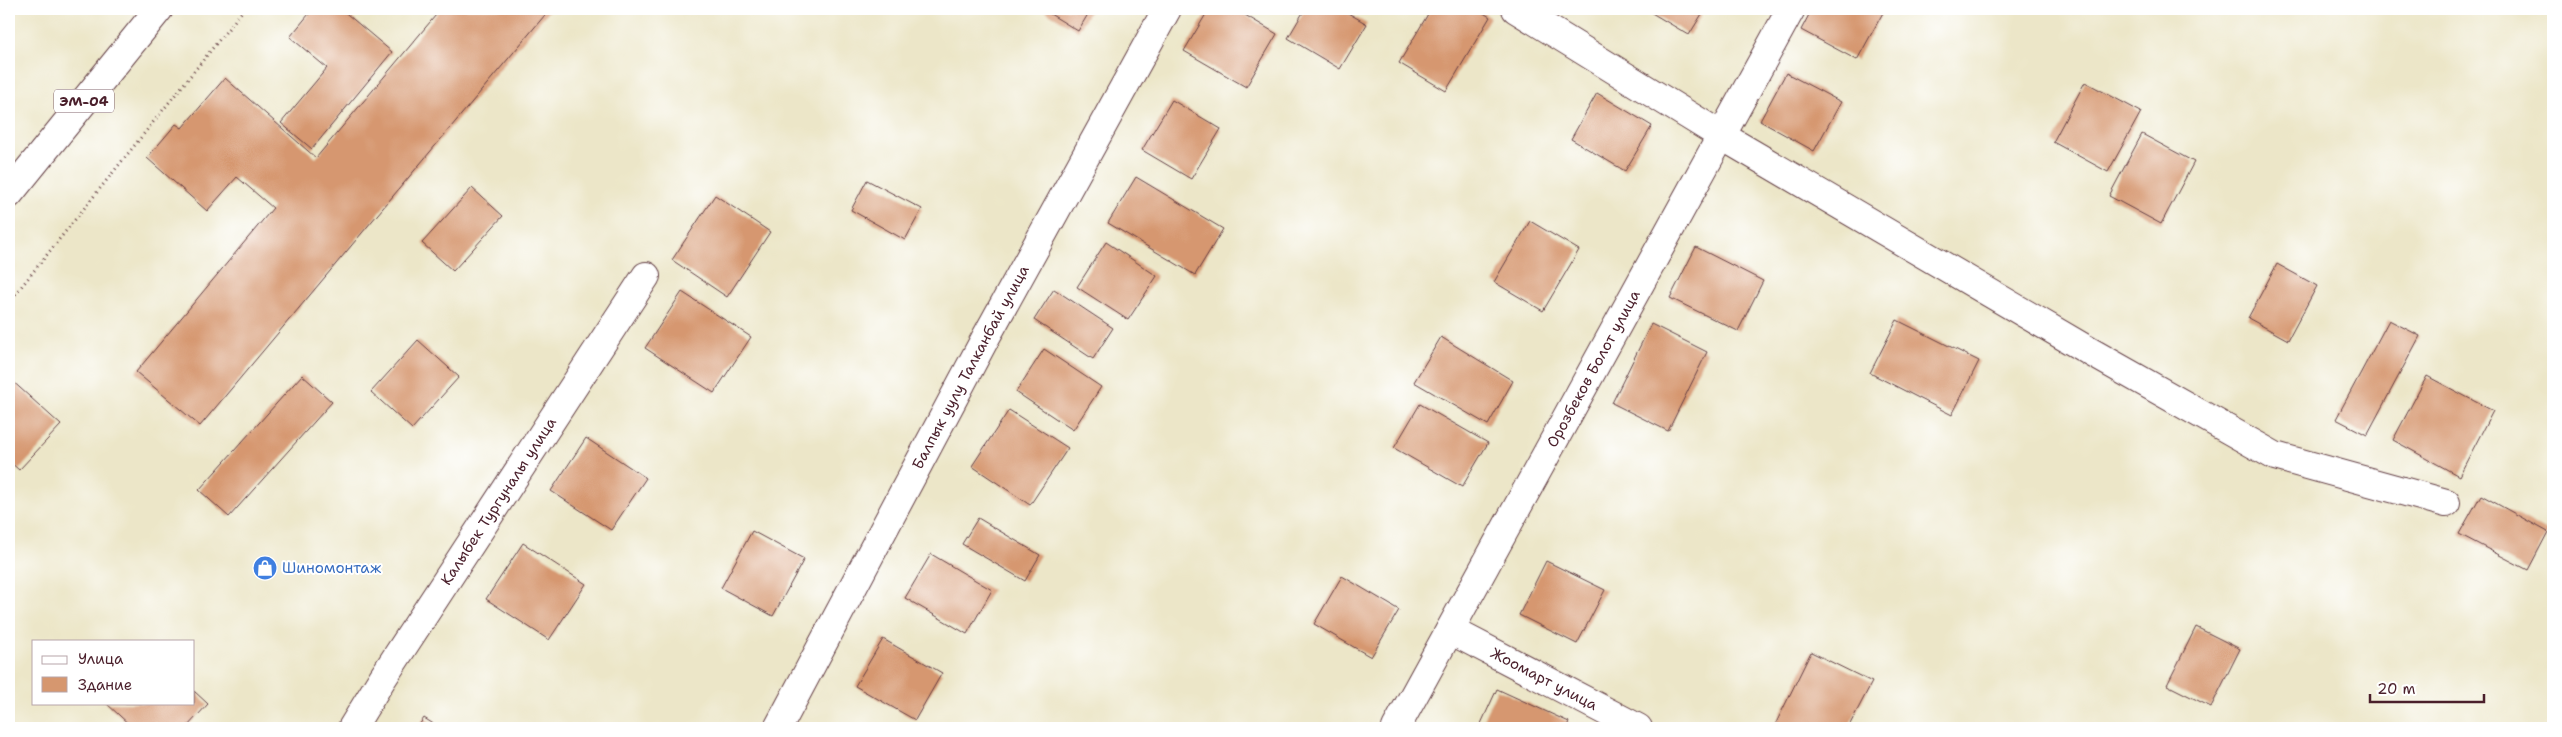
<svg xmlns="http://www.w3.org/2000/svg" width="2562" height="737" viewBox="0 0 2562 737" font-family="'Shantell Sans',sans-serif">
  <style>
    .building { fill: #d6976f }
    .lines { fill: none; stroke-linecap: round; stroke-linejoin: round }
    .minor-casing { stroke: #623d43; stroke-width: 30 }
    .trunk-casing { stroke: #623d43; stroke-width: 30 }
    .path { stroke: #623d43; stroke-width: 3; stroke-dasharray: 1 4; stroke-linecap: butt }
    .minor { stroke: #fff; stroke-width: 28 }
    .trunk { stroke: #fff; stroke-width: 28 }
    .labels { text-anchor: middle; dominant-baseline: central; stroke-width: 4; stroke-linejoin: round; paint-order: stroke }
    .shield { fill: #fff; stroke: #80626b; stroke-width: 1 }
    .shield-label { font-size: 14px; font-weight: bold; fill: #4a1f2b }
    .street-label { font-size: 15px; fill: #4a1f2b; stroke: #fff }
    .shop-label { font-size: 15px; fill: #366cbe; stroke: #fff; text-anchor: start }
  </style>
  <rect width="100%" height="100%" fill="#fff"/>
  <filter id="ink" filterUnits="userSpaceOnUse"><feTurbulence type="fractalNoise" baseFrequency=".02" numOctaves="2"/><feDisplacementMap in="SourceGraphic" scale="10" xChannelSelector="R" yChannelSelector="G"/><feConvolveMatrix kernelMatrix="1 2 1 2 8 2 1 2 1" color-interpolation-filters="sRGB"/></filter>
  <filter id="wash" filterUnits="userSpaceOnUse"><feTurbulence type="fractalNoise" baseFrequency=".0096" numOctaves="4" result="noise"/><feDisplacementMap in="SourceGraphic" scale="20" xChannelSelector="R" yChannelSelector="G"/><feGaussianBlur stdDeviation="1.12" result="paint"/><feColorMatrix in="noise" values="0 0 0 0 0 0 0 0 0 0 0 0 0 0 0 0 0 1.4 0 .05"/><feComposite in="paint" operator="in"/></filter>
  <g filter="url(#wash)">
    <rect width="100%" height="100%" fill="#ece6c8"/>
    <g id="blocks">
      <!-- building -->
      <path class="building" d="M 313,9 L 341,9 L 392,52 L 312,149 L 281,123 L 327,68 L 290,37 Z
        M 441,9 L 550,9 L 200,426 L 136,372 L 273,208 L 237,177 L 207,211 L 147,158 L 176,124 L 182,128 L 225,78 L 316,158 Z
        M 1042,9 L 1091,9 L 1078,31 Z
        M 1209,9 L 1235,9 L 1277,34 L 1246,87 L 1184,51 Z
        M 1305,9 L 1341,9 L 1367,24 L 1340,69 L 1288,38 Z
        M 1431,9 L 1477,9 L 1490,17 L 1446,91 L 1399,63 Z
        M 1645,9 L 1705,9 L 1689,35 Z
        M 1812,9 L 1885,9 L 1857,60 L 1801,30 Z
        M 1786,73 L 1841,102 L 1814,151 L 1760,121 Z
        M 2085,82 L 2141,112 L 2108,172 L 2053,142 Z
        M 1597,93 L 1652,126 L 1625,171 L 1571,139 Z
        M 1172,100 L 1221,129 L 1191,179 L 1142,150 Z
        M 2142,134 L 2194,162 L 2161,224 L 2109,196 Z
        M 1136,177 L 1223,229 L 1195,275 L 1108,223 Z
        M 867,180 L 922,209 L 905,240 L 851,210 Z
        M 472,188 L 503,216 L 453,271 L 422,243 Z
        M 715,195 L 770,232 L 727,297 L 672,260 Z
        M 1530,221 L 1579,250 L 1543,311 L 1494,282 Z
        M 1106,242 L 1157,276 L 1128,320 L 1077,287 Z
        M 1696,247 L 1763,281 L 1738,331 L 1670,298 Z
        M 2277,264 L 2317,286 L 2288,340 L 2248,318 Z
        M 1054,289 L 1113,328 L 1093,359 L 1034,320 Z
        M 682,292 L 751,337 L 714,393 L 645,348 Z
        M 1897,320 L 1979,361 L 1952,415 L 1870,373 Z
        M 2389,320 L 2420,336 L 2367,435 L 2336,419 Z
        M 1651,324 L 1707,352 L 1668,431 L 1612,403 Z
        M 1441,337 L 1513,381 L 1488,425 L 1414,382 Z
        M 418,340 L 459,377 L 412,429 L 371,392 Z
        M 1044,349 L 1101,387 L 1073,430 L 1016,392 Z
        M 302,375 L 332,402 L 229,517 L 199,490 Z
        M 2427,376 L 2493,411 L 2459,476 L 2393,440 Z
        M 9,378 L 61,425 L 19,470 L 9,461 Z
        M 1420,404 L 1488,443 L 1462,487 L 1394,448 Z
        M 1009,410 L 1068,448 L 1030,505 L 972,466 Z
        M 586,438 L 646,478 L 611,530 L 551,491 Z
        M 2481,495 L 2548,532 L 2528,570 L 2459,534 Z
        M 978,518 L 1040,555 L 1025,581 L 962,544 Z
        M 752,531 L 804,559 L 773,616 L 721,588 Z
        M 523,543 L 586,584 L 549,640 L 486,599 Z
        M 931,554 L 992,590 L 967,634 L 905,598 Z
        M 1546,561 L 1605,590 L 1577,644 L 1519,615 Z
        M 1342,576 L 1399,610 L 1371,657 L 1314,624 Z
        M 2196,627 L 2240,649 L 2211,707 L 2167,685 Z
        M 883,639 L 942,673 L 915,720 L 855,686 Z
        M 1811,652 L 1872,682 L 1848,728 L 1787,728 L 1776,723 Z
        M 1497,689 L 1569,722 L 1566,728 L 1479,728 Z
        M 194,691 L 208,704 L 186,728 L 133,728 L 106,703 L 194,703 Z
        M 424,718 L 440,728 L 417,728 Z"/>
    </g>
  </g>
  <g filter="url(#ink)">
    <use href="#blocks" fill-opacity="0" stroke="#623d43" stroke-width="1"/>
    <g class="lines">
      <defs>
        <g id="minor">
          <path d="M 1516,9 L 1722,136 L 2089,351 L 2275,456 L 2446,503"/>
          <path id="s1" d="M 1450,630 L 1638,728"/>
          <path id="s2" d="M 352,728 L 382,679 L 646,276"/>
          <path id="s3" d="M 778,728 L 986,337 L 1167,9"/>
          <path id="s4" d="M 1396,728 L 1791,9"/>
        </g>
        <path id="trunk" d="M 9,194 L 159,9"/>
      </defs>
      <!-- minor casing -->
      <use href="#minor" class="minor-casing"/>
      <!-- trunk casing -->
      <use href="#trunk" class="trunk-casing"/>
      <!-- path -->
      <path class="path" d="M 9,302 L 244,9"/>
      <!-- minor -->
      <use href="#minor" class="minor"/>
      <!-- trunk -->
      <use href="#trunk" class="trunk"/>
    </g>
  </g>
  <!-- icons -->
  <defs>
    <symbol id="shop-disc" viewBox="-11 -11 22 22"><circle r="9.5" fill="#3f7fe0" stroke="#fff"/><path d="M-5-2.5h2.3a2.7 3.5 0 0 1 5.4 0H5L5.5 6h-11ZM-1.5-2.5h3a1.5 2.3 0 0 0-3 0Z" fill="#fff"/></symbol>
  </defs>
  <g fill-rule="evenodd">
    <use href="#shop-disc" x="251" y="554" width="28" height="28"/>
  </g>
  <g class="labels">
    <!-- shield labels -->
    <rect class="shield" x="54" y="89.5" width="60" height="23" rx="4"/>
    <g class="shield-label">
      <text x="84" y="101">ЭМ-04</text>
    </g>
    <!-- street labels -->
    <g class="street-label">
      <text stroke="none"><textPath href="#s3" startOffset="409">Балпык уулу Талканбай улица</textPath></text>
      <text stroke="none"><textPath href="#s4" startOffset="410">Орозбеков Болот улица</textPath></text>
      <text stroke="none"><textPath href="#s2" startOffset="270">Калыбек Тургуналы улица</textPath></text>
      <text stroke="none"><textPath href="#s1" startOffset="106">Жоомарт улица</textPath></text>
    </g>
    <!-- shop labels -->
    <g class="shop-label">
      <text x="282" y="568">Шиномонтаж</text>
    </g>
  </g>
  <!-- margin -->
  <rect width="2562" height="737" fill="none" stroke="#fff" stroke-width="30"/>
  <!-- legend -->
  <rect x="32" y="640" width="162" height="65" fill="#ffffff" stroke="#b7a5aa"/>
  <rect x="42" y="656" width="25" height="8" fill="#ffffff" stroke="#b7a5aa"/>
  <text x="78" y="664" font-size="15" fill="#4a1f2b">Улица</text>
  <rect x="42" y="677" width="25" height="15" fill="#d6976f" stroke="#b7a5aa"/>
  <text x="78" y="690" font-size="15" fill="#4a1f2b">Здание</text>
  <!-- scale -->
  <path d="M2370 694v8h114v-8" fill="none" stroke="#4a1f2b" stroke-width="2.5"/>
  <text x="2377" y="694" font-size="15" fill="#4a1f2b" stroke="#ffffff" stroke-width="4" paint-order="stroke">20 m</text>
</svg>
